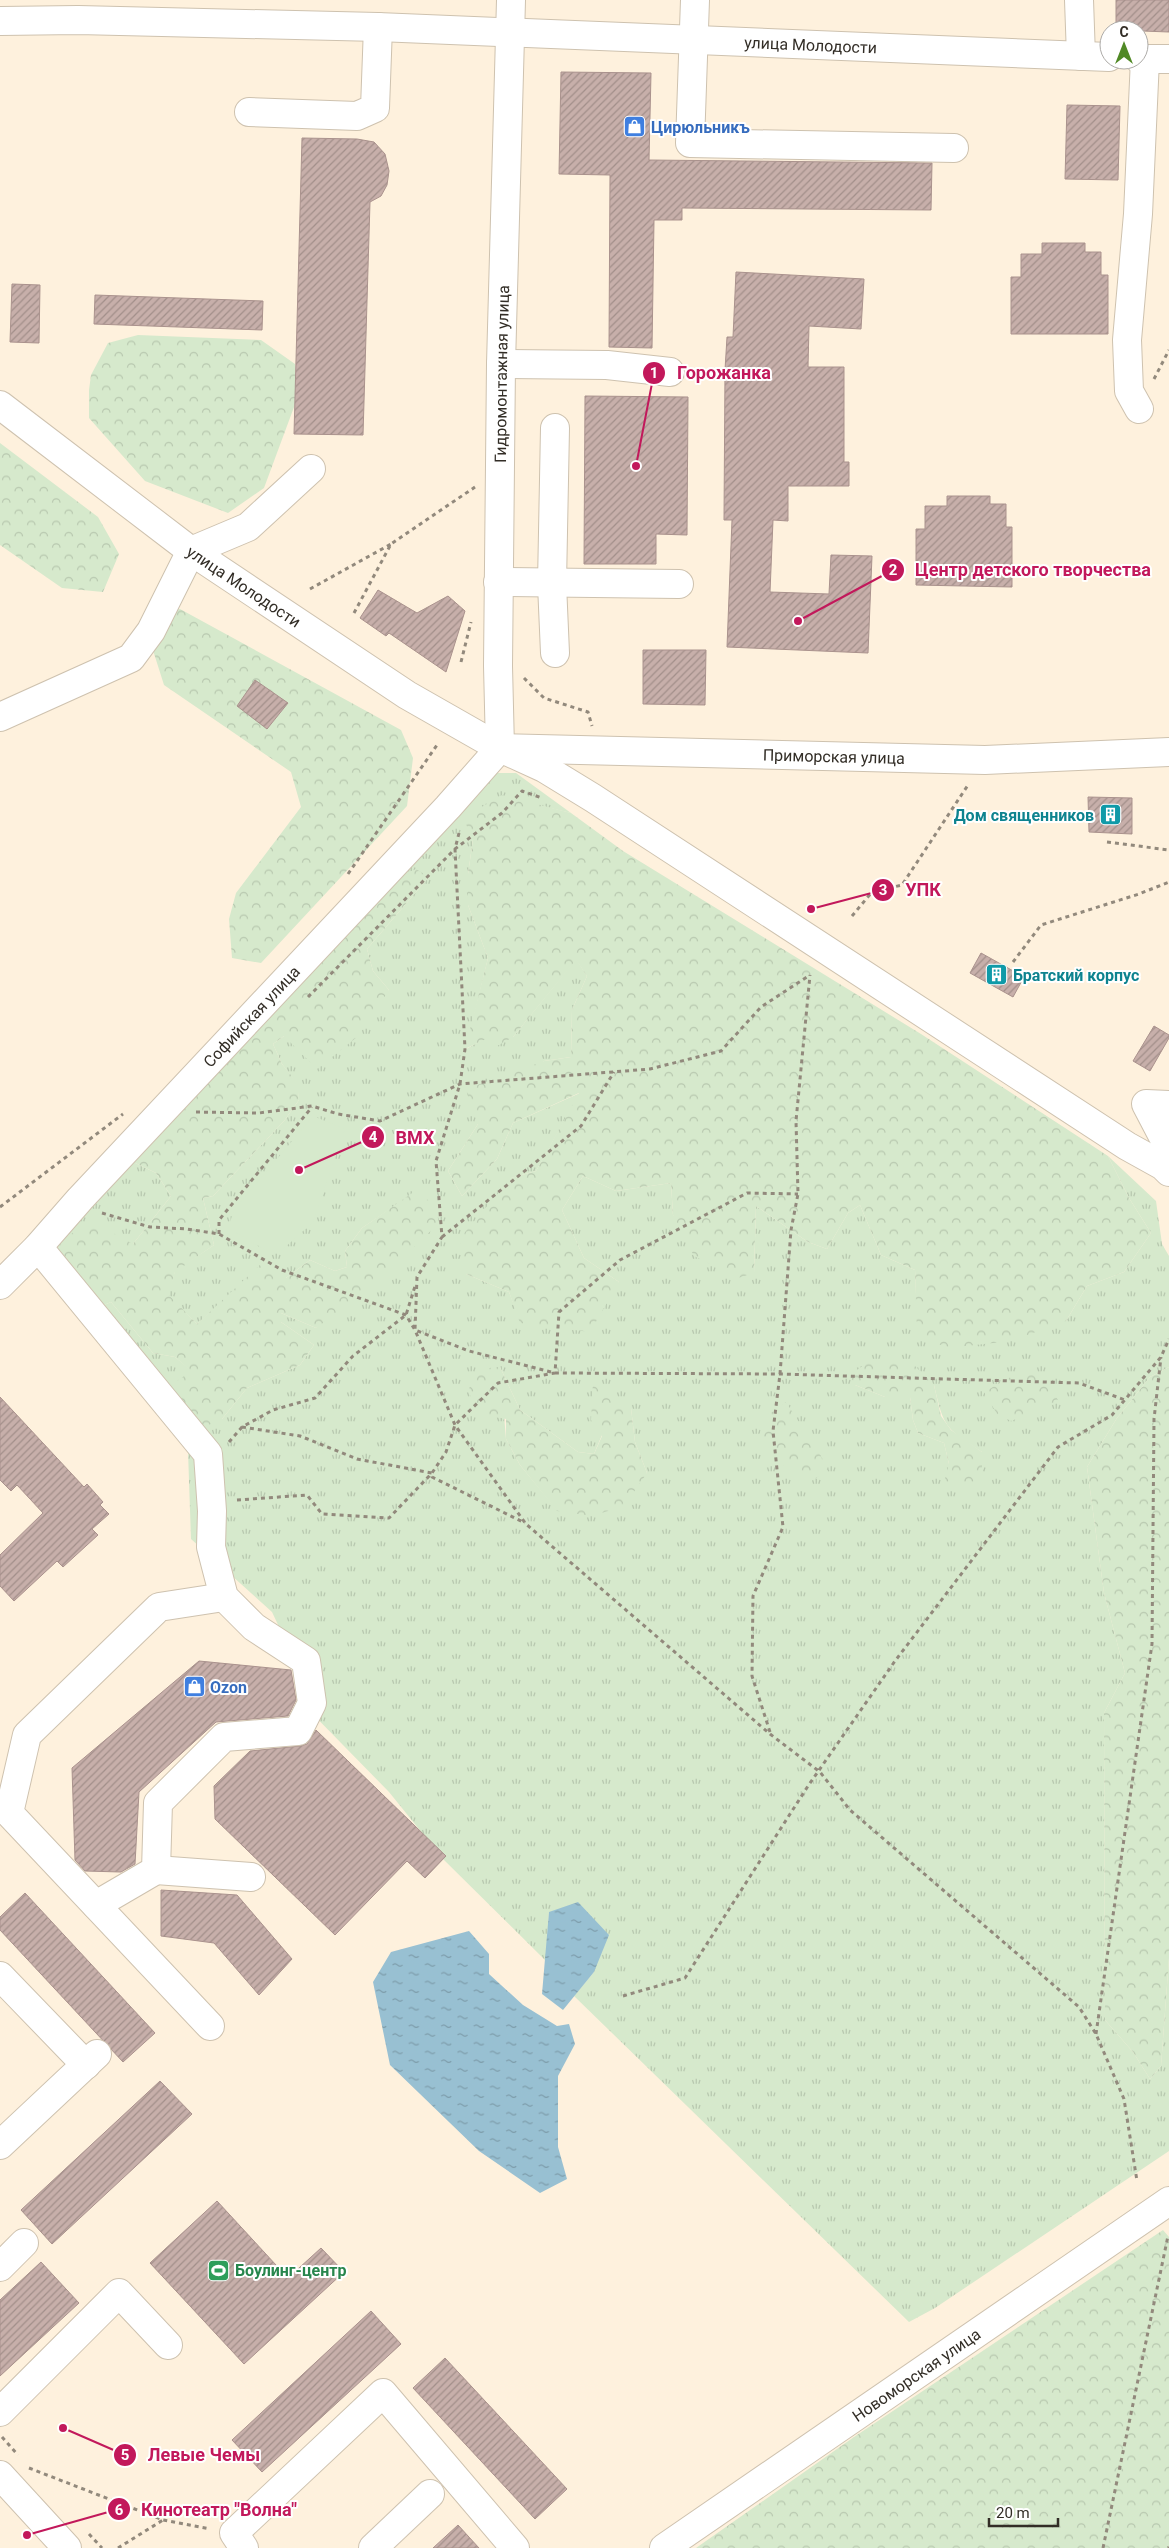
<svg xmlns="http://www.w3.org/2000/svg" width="1169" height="2548" viewBox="0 0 1169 2548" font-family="Roboto,sans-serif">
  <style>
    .grass { fill: url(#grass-tufts); fill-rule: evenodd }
    .forest { fill: url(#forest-crowns) }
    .pitch { fill: #d6e9cc }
    .water { fill: url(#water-ripples) }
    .building { fill: url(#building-hatch); stroke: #aa928d }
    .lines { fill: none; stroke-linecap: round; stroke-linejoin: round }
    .minor-casing { stroke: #cec2af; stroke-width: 30 }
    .major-casing { stroke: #cec2af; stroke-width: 30 }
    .path { stroke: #92897c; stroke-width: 3; stroke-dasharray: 4 4; stroke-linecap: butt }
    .minor { stroke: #fff; stroke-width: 28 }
    .major { stroke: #fff; stroke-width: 28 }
    .labels { text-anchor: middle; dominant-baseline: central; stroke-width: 4; stroke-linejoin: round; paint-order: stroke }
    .street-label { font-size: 16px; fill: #322d26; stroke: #fff }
    .shop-label { font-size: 16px; font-weight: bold; fill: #366cbe; stroke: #fff; text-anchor: start }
    .culture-label { font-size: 16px; font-weight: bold; fill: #0d838f; stroke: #fff; text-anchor: end }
    .leisure-label { font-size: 16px; font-weight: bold; fill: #27864d; stroke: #fff; text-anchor: start }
    .leader { fill: none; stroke: #c2185b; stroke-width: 2 }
    .callout-dot { fill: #c2185b; stroke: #fff; stroke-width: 2 }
    .mark-label { font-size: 15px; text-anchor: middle; font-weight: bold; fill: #fff }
    .callout-label { font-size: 18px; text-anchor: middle; font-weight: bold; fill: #c2185b; stroke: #fff; stroke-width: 4; stroke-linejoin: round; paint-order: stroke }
  </style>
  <defs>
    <pattern id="grass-tufts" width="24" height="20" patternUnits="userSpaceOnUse" patternTransform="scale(1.25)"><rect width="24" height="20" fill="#d6e9cc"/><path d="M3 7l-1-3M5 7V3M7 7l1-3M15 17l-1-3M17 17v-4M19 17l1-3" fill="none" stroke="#b8c8af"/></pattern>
    <pattern id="forest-crowns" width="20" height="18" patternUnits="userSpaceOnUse" patternTransform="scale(1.25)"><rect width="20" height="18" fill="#d6e9cc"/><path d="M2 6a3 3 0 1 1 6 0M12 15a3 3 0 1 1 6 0" fill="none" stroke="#b8c8af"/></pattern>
    <pattern id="water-ripples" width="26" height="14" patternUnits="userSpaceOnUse" patternTransform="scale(1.25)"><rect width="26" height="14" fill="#98c0d2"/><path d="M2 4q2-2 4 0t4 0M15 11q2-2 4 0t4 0" fill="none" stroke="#7d9caa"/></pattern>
    <pattern id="building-hatch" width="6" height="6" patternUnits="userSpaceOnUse" patternTransform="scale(1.25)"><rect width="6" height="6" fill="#c7afaa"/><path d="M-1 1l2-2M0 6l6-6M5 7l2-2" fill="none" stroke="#a28f8a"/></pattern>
  </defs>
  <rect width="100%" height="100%" fill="#fef1dd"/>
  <!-- grass -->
  <path class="grass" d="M 493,773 L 516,773 L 571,813 L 538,805 L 473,839 L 468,874 L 468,905 L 488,958 L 466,1049 L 488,1037 L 513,1037 L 576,959 L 587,976 L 572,1010 L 571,1057 L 544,1061 L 478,1124 L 448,1171 L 462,1196 L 497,1159 L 513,1123 L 580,1093 L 536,1171 L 511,1178 L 466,1274 L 509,1292 L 521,1323 L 619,1282 L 584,1258 L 562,1210 L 583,1176 L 616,1191 L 671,1183 L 673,1215 L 754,1273 L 756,1206 L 808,1242 L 827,1249 L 848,1213 L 860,1205 L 881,1255 L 915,1270 L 916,1294 L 1066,1321 L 1087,1286 L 1124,1272 L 1151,1233 L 1129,1198 L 1108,1156 L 1156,1201 L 1162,1244 L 1169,1256 L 1169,1367 L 1150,1377 L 1117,1418 L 1087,1467 L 1104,1593 L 1125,1673 L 1104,1713 L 1105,2020 L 1133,2052 L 1150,2079 L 1161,2066 L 1169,1958 L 1169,2151 L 935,2308 L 909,2322 L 574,1996 L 594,1972 L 549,1912 L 546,1961 L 444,1860 L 389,1792 L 297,1698 L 311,1666 L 289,1648 L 272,1612 L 191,1539 L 188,1451 L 85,1313 L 111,1302 L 153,1353 L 175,1357 L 192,1371 L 222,1419 L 247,1388 L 300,1365 L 314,1345 L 281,1322 L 281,1313 L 316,1328 L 415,1192 L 362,1228 L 345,1251 L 347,1267 L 335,1271 L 310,1260 L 286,1278 L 222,1302 L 197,1324 L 168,1295 L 175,1271 L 214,1245 L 203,1198 L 213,1196 L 284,1121 L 299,1100 L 297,1084 L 282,1064 L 273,1044 L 284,1036 L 389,990 L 373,971 L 367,949 L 429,877 L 398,877 ZM 500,1367 L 520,1410 L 578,1452 L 594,1454 L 602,1435 L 631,1408 L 635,1442 L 647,1473 L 557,1510 L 520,1465 L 506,1439 ZM 855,1385 L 934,1385 C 944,1429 946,1428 982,1452 L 949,1464 L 944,1443 L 918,1433 L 913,1420 L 910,1397 L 885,1397 Z
    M 123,1157 L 156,1173 L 171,1196 L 133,1244 L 49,1257 L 65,1226 Z"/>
  <!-- forest -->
  <path class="forest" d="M 138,335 L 261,340 L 295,364 L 297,399 L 264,488 L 228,513 L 145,481 L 89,418 L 89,390 L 91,375 L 108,343 Z
    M 0,443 L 98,517 L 119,554 L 103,592 L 62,588 L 0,545 Z
    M 180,609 L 401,730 L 413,758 L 407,806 L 261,963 L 232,958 L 229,919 L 236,893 L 301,807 L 291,772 L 164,685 L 151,644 L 162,611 Z
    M 502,795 L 571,813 L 623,851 L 921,1034 L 1108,1156 L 1129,1198 L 1151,1233 L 1124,1272 L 1087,1286 L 1066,1321 L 1011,1341 L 948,1348 L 917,1335 L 915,1270 L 881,1255 L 860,1205 L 848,1213 L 827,1249 L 808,1242 L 756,1206 L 754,1273 L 738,1278 L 694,1256 L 673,1215 L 671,1183 L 616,1191 L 583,1176 L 562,1210 L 584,1258 L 619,1282 L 590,1332 L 520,1323 L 509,1292 L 466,1274 L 460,1238 L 511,1178 L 536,1171 L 579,1093 L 513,1123 L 497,1159 L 462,1196 L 448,1171 L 478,1124 L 466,1089 L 544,1061 L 571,1057 L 572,1010 L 587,976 L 576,960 L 513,1037 L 497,1046 L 488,1038 L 465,1049 L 488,958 L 468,905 L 468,874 L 473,839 L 463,818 Z
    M 416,869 L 429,877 L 367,949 L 373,971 L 389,990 L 357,1037 L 317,1069 L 284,1036 L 273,1044 L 282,1064 L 298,1084 L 299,1100 L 284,1121 L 213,1196 L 203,1198 L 214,1245 L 175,1272 L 169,1295 L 197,1324 L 262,1263 L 286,1278 L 310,1260 L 335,1271 L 347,1267 L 345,1251 L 362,1228 L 415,1191 L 435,1205 L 439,1223 L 369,1290 L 316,1328 L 281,1313 L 281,1322 L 314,1345 L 300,1365 L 247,1388 L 222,1419 L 195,1431 L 175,1407 L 177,1381 L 191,1371 L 175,1357 L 153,1353 L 111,1302 L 85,1313 L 49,1257 L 65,1237 L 93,1222 L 133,1244 L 171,1196 L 156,1173 L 123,1157 L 398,877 Z
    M 871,1360 L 911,1362 L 934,1385 L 941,1416 L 951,1430 L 982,1452 L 982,1477 L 966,1487 L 943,1486 L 949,1464 L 944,1443 L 918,1433 L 913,1420 L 910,1397 L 885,1397 L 855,1385 L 850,1375 Z
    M 500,1367 L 520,1410 L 578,1452 L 594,1454 L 602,1436 L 591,1420 L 593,1382 L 631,1408 L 635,1442 L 647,1473 L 624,1506 L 592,1516 L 557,1511 L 520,1465 L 506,1439 L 506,1419 L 480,1414 L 468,1391 L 478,1369 Z
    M 1169,1367 L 1169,1958 L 1161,2066 L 1150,2079 L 1133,2052 L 1105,2020 L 1104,1713 L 1125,1673 L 1104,1593 L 1087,1467 L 1117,1418 L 1150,1377 Z
    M 1020,1372 L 1044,1375 L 1059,1402 L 1011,1421 L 997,1414 L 984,1392 Z
    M 786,1402 L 829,1469 L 810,1482 L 783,1465 L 773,1453 L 758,1440 L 764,1418 Z
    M 1163,2230 L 1169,2237 L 1169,2548 L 696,2548 L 854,2437 Z"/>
  <!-- pitch -->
  <path class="pitch" d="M 313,1116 L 345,1129 L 313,1222 L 282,1250 L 272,1254 L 228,1228 L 234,1210 Z"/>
  <!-- water -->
  <path class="water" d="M 578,1902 L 609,1935 L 594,1972 L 563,2010 L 542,1994 L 549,1912 Z
    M 469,1931 L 489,1954 L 489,1974 L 523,2005 L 557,2026 L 569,2024 L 575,2044 L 558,2076 L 558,2147 L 567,2179 L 540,2193 L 479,2151 L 390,2065 L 373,1982 L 391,1952 Z"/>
  <!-- building -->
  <path class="building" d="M 1116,0 L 1169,0 L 1169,32 L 1116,30 Z
    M 561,72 L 651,73 L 649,160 L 932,163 L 931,210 L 682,208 L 682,220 L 654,220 L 652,348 L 609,347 L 610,175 L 559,174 Z
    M 1067,105 L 1120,106 L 1118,180 L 1065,179 Z
    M 302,138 L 357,139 L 374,142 L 385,154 L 389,171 L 387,185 L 381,196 L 370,202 L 363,435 L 294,434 Z
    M 1042,243 L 1085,243 L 1085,252 L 1101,252 L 1101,275 L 1108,275 L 1108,334 L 1011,334 L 1011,277 L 1021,277 L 1021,254 L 1042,254 Z
    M 736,272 L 864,279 L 861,329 L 809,326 L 808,367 L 844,367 L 844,462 L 849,462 L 849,486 L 788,486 L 788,521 L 773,520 L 770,592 L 829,594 L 831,555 L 872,556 L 868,653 L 727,647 L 732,520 L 724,520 L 725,370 L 727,337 L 733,337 Z
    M 12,284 L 40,285 L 39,343 L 10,342 Z
    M 95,295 L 263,301 L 262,330 L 94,324 Z
    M 585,396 L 688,397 L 687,535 L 656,534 L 656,564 L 584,564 Z
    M 947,496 L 990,496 L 990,504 L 1006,504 L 1006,527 L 1012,527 L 1012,587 L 916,585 L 916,529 L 925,529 L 925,506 L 947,506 Z
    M 378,590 L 417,613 L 448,596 L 465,611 L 446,672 L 389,633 L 386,636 L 360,618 Z
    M 643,650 L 706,650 L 705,705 L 643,704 Z
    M 255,680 L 288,703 L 267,729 L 237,706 Z
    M 1088,797 L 1132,798 L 1132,834 L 1089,832 Z
    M 981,953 L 1024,977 L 1013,997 L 970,973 Z
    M 1154,1026 L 1169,1035 L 1169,1038 L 1150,1071 L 1133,1061 Z
    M 0,1397 L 84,1487 L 87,1484 L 103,1502 L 100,1505 L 109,1514 L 92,1529 L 98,1535 L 63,1567 L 57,1561 L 14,1601 L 0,1586 L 0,1555 L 43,1513 L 17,1485 L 11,1491 L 0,1480 Z
    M 199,1661 L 291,1670 L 296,1700 L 288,1716 L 216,1722 L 139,1792 L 135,1864 L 121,1872 L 85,1871 L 75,1860 L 72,1768 Z
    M 316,1730 L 446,1856 L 425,1878 L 407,1861 L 335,1935 L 215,1819 L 214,1786 L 250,1751 L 300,1746 L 307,1744 Z
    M 161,1890 L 237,1895 L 292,1959 L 259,1995 L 214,1943 L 161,1936 Z
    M 25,1893 L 155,2033 L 123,2062 L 0,1930 L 0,1917 Z
    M 160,2081 L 192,2114 L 52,2244 L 21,2210 Z
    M 217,2201 L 288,2278 L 321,2248 L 344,2272 L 244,2364 L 150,2263 Z
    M 41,2262 L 79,2303 L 0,2376 L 0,2300 Z
    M 371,2311 L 401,2344 L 262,2472 L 232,2440 Z
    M 445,2358 L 567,2489 L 535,2519 L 413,2388 Z
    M 458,2525 L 479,2548 L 433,2548 Z"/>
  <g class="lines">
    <defs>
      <g id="minor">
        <path d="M 695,0 L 690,143 L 954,148"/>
        <path d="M 1079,0 L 1081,56"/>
        <path id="s1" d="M 0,21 L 78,20 L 378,27 L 1109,57"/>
        <path d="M 1139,59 L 1169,59"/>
        <path d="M 249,112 L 357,116 L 375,108 L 378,27"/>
        <path d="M 501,364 L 607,365 L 670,372"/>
        <path id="s2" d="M 0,405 L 191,551 L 407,695 L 500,748 L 985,760 L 1169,752"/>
        <path d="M 1139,409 L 1129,391 L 1127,340 L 1138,214 L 1145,59"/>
        <path d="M 555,428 L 552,584 L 555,653"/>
        <path d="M 498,582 L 679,584"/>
        <path d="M 0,717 L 131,658 L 151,631 L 191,551 L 248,527 L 311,469"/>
        <path d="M 1169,1105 L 1146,1104 L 1169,1148"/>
        <path d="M 38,1247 L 208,1454 L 212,1511 L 211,1547 L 224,1597 L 254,1627 L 306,1661 L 312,1703 L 298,1731 L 224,1737 L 158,1803 L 156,1870 L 96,1905"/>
        <path d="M 156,1870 L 251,1877"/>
        <path d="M 0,1976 L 86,2065"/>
        <path d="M 210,2026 L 9,1813 L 27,1735 L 159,1607 L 224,1597"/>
        <path d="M 0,2145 L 97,2054"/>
        <path d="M 0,2267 L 24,2243"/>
        <path d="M 0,2412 L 119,2293 L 168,2345"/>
        <path d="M 0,2475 L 67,2548"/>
        <path d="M 244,2548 L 234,2533 L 383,2393 L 515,2548"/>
        <path d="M 373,2548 L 430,2494"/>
        <path id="s3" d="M 664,2548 L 1169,2201"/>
      </g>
      <g id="major">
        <path d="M 500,748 L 544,768 L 593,798 L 1127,1146 L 1163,1166 L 1169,1172"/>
        <path id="s4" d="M 500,748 L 498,666 L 501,364 L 511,0"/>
        <path id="s5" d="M 0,1285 L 38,1247 L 80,1199 L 448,807 L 500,748"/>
      </g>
    </defs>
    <!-- minor casing -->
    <use href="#minor" class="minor-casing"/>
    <!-- major casing -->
    <use href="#major" class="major-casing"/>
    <!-- path -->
    <path class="path" d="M 1154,379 L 1169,350
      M 310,589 L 391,544
      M 354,613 L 391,544 L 475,487
      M 461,662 L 471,622
      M 524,678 L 544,698 L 588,712 L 592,726
      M 459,833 L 455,849 L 465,1049 L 460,1084 L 436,1161 L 442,1237 L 417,1277 L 415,1330 L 455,1425 L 526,1524 L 770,1734 L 820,1772 L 850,1810 L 1079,2007 L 1096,2034 L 1124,2099 L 1137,2181
      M 1107,842 L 1169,850
      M 348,874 L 437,745
      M 852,916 L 872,892 L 902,885 L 968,785
      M 1013,962 L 1041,925 L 1139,894 L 1169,882
      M 308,997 L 455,849 L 502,813 L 522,791 L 542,798
      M 196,1112 L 259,1113 L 312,1106 L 338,1114 L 380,1121 L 460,1084 L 650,1069 L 721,1051 L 761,1007 L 810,975
      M 0,1207 L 123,1114
      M 102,1213 L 150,1227 L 187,1229 L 219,1234 L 282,1270 L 406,1315 L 415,1330 L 469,1351 L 555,1373 L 780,1374 L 1079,1383 L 1125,1400
      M 219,1234 L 219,1220 L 312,1107
      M 442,1237 L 581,1126 L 614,1072
      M 242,1427 L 300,1436 L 357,1459 L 432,1473 L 432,1477 L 525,1523
      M 229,1442 L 242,1427 L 273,1410 L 315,1398 L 353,1356 L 406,1315 L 416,1283
      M 237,1500 L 307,1495 L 322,1514 L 389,1518 L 432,1473 L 446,1452 L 455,1425 L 498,1383 L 555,1373 L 559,1312 L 620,1260 L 747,1193 L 798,1194
      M 770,1732 L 752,1676 L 753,1596 L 783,1527 L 773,1431 L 780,1374 L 791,1230 L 798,1194 L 796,1121 L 810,975
      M 623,1996 L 685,1978 L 808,1786 L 895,1661 L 1058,1447 L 1112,1415 L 1161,1357 L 1169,1339
      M 1096,2034 L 1152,1644 L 1154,1419 L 1161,1357
      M 2,2437 L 18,2455
      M 29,2468 L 163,2520 L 210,2529
      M 89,2534 L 102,2548
      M 118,2548 L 163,2520
      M 1103,2548 L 1168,2236
      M 1168,2548 L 1169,2547"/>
    <!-- minor -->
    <use href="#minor" class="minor"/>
    <!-- major -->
    <use href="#major" class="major"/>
  </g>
  <!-- icons -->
  <defs>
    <symbol id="shop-square" viewBox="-11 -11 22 22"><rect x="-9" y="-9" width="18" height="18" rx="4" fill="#3f7fe0" stroke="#fff"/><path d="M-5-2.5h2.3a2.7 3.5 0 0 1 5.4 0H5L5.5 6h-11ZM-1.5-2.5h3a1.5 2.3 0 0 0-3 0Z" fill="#fff"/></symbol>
    <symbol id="building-square" viewBox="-11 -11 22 22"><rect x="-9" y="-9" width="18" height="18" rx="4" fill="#0f9aa8" stroke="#fff"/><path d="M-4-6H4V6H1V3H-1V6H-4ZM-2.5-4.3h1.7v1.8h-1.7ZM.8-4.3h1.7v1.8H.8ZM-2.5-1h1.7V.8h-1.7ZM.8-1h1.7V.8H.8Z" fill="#fff"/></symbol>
    <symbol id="stadium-square" viewBox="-11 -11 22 22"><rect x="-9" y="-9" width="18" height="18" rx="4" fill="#2e9e5b" stroke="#fff"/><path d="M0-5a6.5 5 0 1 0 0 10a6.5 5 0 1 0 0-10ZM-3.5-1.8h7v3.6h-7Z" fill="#fff"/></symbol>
  </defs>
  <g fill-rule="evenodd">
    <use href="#shop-square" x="622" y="114" width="25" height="25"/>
    <use href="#building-square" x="1098" y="802" width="25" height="25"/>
    <use href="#building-square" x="984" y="962" width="25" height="25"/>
    <use href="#shop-square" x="182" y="1674" width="25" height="25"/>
    <use href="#stadium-square" x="206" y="2258" width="25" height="25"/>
  </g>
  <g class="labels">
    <!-- street labels -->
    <g class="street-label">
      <text stroke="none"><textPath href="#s1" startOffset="811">улица Молодости</textPath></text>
      <text stroke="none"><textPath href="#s4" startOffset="374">Гидромонтажная улица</textPath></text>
      <text stroke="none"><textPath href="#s2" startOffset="304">улица Молодости</textPath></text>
      <text stroke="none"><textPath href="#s2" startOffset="941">Приморская улица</textPath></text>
      <text stroke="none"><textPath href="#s5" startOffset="368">Софийская улица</textPath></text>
      <text stroke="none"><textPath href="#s3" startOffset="306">Новоморская улица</textPath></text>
    </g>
    <!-- shop labels -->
    <g class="shop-label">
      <text x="651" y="127">Цирюльникъ</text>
      <text x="210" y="1687">Ozon</text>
    </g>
    <!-- culture labels -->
    <g class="culture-label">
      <text x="1094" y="815">Дом священников</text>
      <text x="1013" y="975" text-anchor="start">Братский корпус</text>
    </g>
    <!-- leisure labels -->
    <g class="leisure-label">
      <text x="235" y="2270">Боулинг-центр</text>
    </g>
  </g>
  <!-- callouts -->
  <path class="leader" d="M636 466L654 373M798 621L893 570M811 909L883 890M299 1170L373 1137M63 2428L125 2455M27 2535L119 2509"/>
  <g class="callout-dot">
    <circle cx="636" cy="466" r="5"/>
    <circle cx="798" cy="621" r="5"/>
    <circle cx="811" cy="909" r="5"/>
    <circle cx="299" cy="1170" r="5"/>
    <circle cx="63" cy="2428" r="5"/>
    <circle cx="27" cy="2535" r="5"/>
    <circle cx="654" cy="373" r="12"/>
    <circle cx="893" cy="570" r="12"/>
    <circle cx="883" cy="890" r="12"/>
    <circle cx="373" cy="1137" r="12"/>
    <circle cx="125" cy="2455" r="12"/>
    <circle cx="119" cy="2509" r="12"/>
  </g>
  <g class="mark-label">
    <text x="654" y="378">1</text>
    <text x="893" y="575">2</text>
    <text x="883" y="895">3</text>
    <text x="373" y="1142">4</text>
    <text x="125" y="2460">5</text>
    <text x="119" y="2515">6</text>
  </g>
  <g class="callout-label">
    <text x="724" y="379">Горожанка</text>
    <text x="1033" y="576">Центр детского творчества</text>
    <text x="923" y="896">УПК</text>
    <text x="415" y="1144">BMX</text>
    <text x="204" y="2461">Левые Чемы</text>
    <text x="219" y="2516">Кинотеатр "Волна"</text>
  </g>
  <!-- north arrow -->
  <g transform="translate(1124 45)"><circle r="24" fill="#ffffff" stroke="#adaba8"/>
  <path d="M0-4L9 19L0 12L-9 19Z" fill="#508925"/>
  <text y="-8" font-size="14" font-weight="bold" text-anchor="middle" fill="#322d26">С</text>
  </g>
  <!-- scale -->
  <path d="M989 2518v8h69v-8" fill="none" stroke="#322d26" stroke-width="2.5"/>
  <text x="996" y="2518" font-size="15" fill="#322d26" stroke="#ffffff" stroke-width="4" paint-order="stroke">20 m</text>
</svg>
